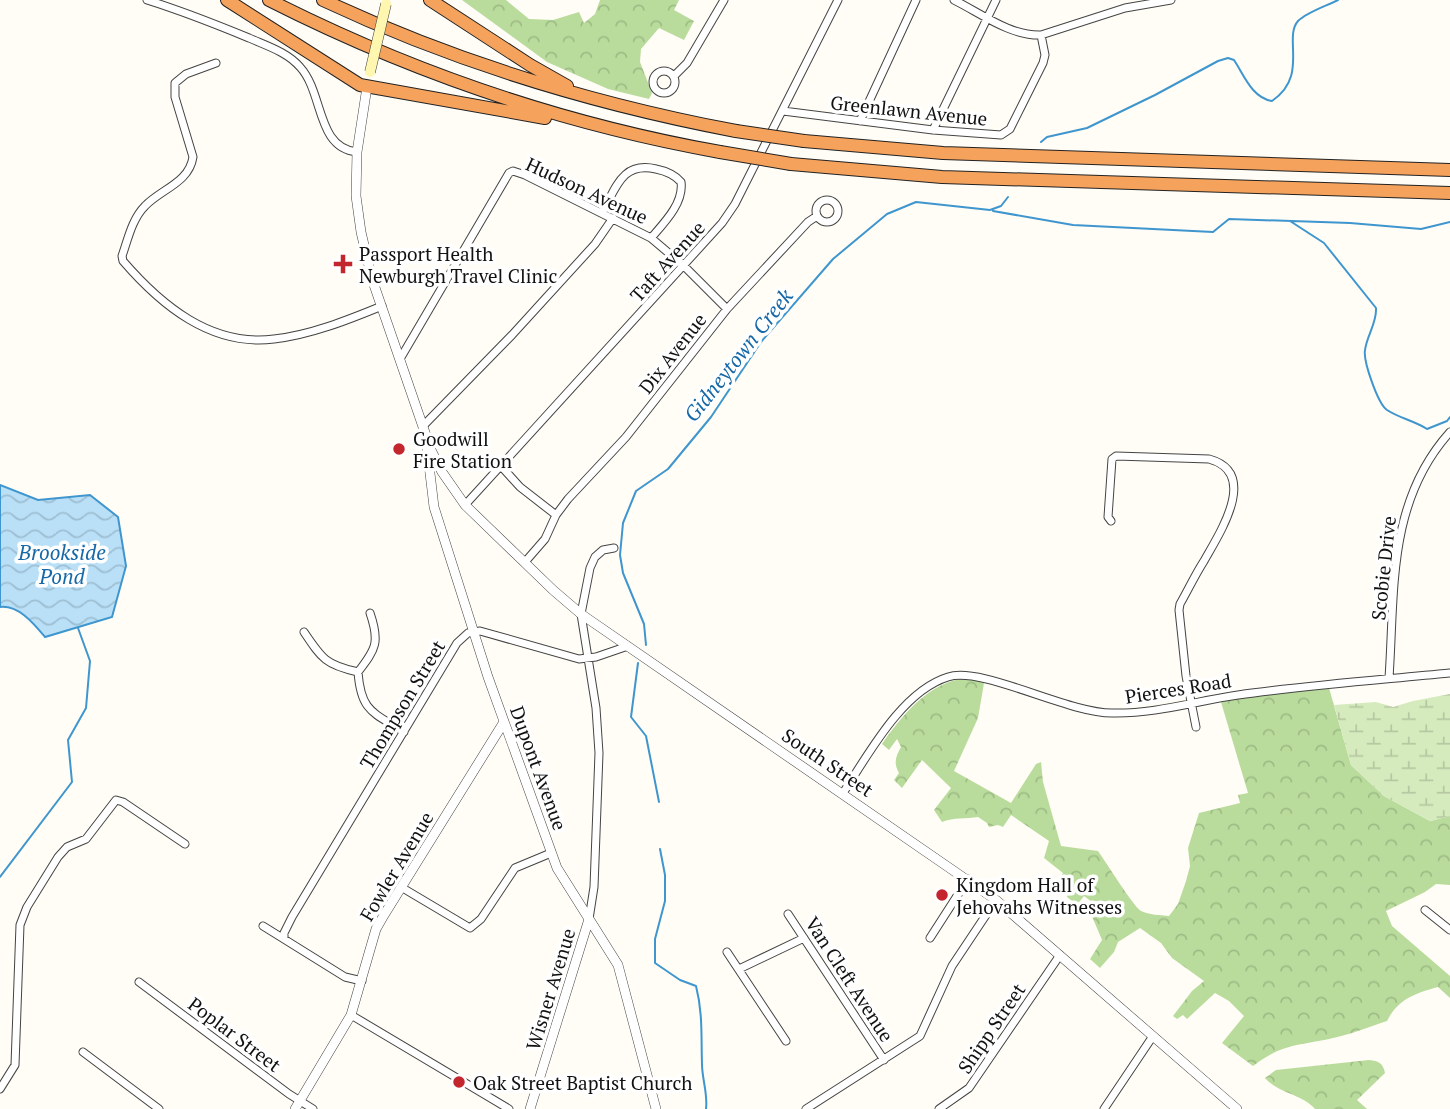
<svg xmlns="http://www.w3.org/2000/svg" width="1450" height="1109" viewBox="0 0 1450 1109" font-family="'PT Serif',serif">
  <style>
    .forest { fill: url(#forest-crowns) }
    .wetland { fill: url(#wetland-marsh) }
    .water { fill: url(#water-waves); stroke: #3f96cf; stroke-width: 2 }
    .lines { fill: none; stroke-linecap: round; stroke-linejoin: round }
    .stream { stroke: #3f96cf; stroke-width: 2 }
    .minor-casing { stroke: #444; stroke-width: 9 }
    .tertiary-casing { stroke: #444; stroke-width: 10 }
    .motorway-casing { stroke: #222; stroke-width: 14 }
    .minor { stroke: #fff; stroke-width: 7 }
    .tertiary { stroke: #fff; stroke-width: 9 }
    .motorway { stroke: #f5a25d; stroke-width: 12 }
    .secondary-bridge-casing { stroke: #333; stroke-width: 11; stroke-linecap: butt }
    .motorway-bridge-casing { stroke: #222; stroke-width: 14; stroke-linecap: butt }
    .secondary-bridge { stroke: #fff6b0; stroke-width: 10 }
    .motorway-bridge { stroke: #f5a25d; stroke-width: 12 }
    .poi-dot { fill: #c4262e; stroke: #fff; stroke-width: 2.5 }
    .labels { text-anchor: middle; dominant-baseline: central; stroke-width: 7; stroke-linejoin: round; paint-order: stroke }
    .street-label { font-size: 19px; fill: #111; stroke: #fff }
    .poi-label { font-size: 19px; fill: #111; stroke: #fff; text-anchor: start }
    .water-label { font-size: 21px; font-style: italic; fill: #1768a6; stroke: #fff }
  </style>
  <defs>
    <pattern id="forest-crowns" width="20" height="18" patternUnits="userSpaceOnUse" patternTransform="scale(1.75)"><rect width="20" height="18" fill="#b9dc9c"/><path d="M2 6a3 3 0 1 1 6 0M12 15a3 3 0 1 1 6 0" fill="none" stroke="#9ebc85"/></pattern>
    <pattern id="wetland-marsh" width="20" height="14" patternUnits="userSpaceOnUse" patternTransform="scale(1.75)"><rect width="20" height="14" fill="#d5ebbd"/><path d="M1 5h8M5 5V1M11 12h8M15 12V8" fill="none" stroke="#b6c8a1"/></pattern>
    <pattern id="water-waves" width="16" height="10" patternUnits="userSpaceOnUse" patternTransform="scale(1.75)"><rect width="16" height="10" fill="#b9e0f7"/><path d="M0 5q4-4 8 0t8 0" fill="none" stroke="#9ebfd3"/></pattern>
  </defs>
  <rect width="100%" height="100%" fill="#fffdf5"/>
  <!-- forest -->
  <path class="forest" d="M 462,0 L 506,0 L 529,19 L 553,20 L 579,12 L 584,23 L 595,14 L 600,0 L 679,0 L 674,10 L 694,21 L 684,40 L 659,28 L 641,49 L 640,62 L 652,93 L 649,99 L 608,89 L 547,62 Z
    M 967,678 L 984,683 L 978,718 L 954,771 L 1011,803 L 1036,764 L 1041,762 L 1043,782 L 1061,846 L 1098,851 C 1106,862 1133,906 1141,911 C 1149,915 1160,915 1169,916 L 1178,904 L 1186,881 L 1190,866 L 1188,848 L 1199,813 L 1240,803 L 1238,795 L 1248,793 L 1221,702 L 1241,697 L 1329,688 L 1351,765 L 1384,796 L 1430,821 L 1450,816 L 1450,885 L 1436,884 L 1425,892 L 1386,911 L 1392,926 L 1450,976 L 1450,998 L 1438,987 C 1416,993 1398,999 1387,1021 C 1369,1027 1349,1035 1329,1039 C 1296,1046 1282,1044 1253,1066 L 1222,1043 L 1244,1016 L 1229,1001 L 1215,993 L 1187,1019 L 1183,1015 L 1177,1019 L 1173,1016 L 1192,991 L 1204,981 L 1172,958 L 1161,943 L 1140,928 L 1118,942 L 1114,952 L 1100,968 L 1090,959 L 1102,940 L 1091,914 L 1096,905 L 1084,896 L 1077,905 L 1067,897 L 1067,891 L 1057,884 L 1063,873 L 1044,858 L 1049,841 L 1011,815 L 1003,827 L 998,825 L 989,827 L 987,823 L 978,817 C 967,819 953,817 942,822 L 934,810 L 951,788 L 922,760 L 902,788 L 894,780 L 899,773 C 893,763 896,756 901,747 L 897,739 L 889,750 L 882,744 C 902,715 930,681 967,678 Z
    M 1369,1060 C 1379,1061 1383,1063 1385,1073 L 1357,1100 L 1367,1109 L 1315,1109 C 1302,1094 1279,1094 1265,1078 L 1276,1070 Z"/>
  <!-- wetland -->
  <path class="wetland" d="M 1450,694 L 1450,816 L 1430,821 L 1384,796 L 1351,765 L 1334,705 L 1376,702 L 1393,707 L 1413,701 Z"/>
  <!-- water -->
  <path class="water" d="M 0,485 L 38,500 L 90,495 L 118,517 L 126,566 L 112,617 L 45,637 C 34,624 19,605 0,607 Z"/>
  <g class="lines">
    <!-- stream -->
    <path class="stream" d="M 1041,142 L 1047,137 L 1087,128 L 1155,95 L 1218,61 L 1228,58 L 1234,60 C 1244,75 1252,98 1272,101 C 1309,76 1283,38 1298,21 C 1307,12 1326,6 1338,0
      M 993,211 L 1073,225 L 1213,232 L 1229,219 L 1350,223 L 1421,229 L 1450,222
      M 1290,221 L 1324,243 L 1376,308 C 1377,323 1367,335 1365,350 C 1363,361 1378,404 1387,410 C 1399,418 1415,421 1427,429 L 1447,421 L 1450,417
      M 646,645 L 644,624 L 623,573 L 620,555 L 623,523 L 636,491 L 668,469 L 711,417 L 761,342 L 833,259 L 887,214 L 916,202 L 990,210 L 1001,206 L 1008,197
      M 638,663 L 631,717 L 646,736 L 659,802
      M 660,849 L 665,875 L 665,901 L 655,939 L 655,963 L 680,980 L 696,986 C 703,1013 701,1037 702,1064 C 702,1079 708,1094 706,1109
      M 0,877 L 72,782 L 68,740 L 86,708 L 90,661 L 78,628"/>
    <defs>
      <path id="minor" d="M 147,0 C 182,11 215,24 249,38 C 267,46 287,52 300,67 C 324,93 316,148 357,152
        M 954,0 C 982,14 1010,36 1041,35 L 1125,8 L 1171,0
        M 216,63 L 186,74 L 175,83 L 175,97 L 193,157 C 189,183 161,189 145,206 C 132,219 128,239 122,256 L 123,261 C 161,305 211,347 274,339 C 310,335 348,320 382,306
        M653 82a11 11 0 1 1 22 0a11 11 0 1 1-22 0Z
        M 674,76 L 687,63 L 724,0
        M 783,111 L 933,130 L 1001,135 L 1010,129 L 1043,63 L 1045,55 L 1041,35
        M 860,121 L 916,0
        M 933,130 L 996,0
        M816 211a11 11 0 1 1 22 0a11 11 0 1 1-22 0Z
        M 602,213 C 616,188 622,161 656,169 C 666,171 674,174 681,182 C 684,203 664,223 651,238
        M 400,359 L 509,173 L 513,171 L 525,175 L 651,238 L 684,266 L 727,309
        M 423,426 L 512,335 L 595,244 L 613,218
        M 500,465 L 520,487 L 556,515
        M 465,505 L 722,223 L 735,204 L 838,0
        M 1111,521 L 1108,517 L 1112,459 L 1116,456 L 1209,459 C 1260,473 1219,534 1204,561 C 1195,575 1188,590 1180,604 L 1179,610 L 1186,676 L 1196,727
        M 525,562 L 545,539 L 556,515 L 568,499 L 626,437 L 727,309 L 808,222 L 817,216
        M 370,613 C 380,642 376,649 358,672 C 361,712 373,712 404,732
        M 304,632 C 322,659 326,665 358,672
        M 1389,678 C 1395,590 1387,502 1450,432
        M 843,793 C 868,755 902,691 948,677 C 982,666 1067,713 1112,713 C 1156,714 1196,701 1238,695 C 1309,685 1379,680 1450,673
        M 401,887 L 470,928 L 481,919 L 515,868 L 551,853
        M 1425,910 L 1450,930
        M 788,914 L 884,1060
        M 589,919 L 594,887 L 599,753 L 596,708 L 581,614 L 590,568 L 595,557 L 603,550 L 614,548
        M 263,926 L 345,977 L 362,981
        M 284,938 L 284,933 L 292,917 L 457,643 L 468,633 L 480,631 L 579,659 L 596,657 L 628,646
        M 930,938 L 968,879
        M 727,952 L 786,1041
        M 739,969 L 804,938
        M 139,982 L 289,1094 L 313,1109
        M 351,1015 L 509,1109
        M 83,1052 L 159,1109
        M 0,1089 L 15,1065 L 20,925 L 27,907 L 58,857 L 67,847 L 86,839 L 116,800 L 123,802 L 185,844
        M 806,1109 L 920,1036 L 952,966 L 996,900
        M 939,1109 L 969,1088 L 1060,955
        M 1104,1109 L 1153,1036"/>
      <path id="tertiary" d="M 367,87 L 357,152 L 356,196 L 361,232 L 372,279 L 431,450 L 442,472 L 465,505 L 553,590 L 581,614 L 996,900 L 1237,1109
        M 427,448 L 434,507 L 488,677 L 557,868 L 618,965 L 656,1109
        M 295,1109 L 351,1015 L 376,929 L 384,915 L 504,722
        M 530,1109 L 589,919"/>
      <path id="motorway" d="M 227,0 L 360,85 L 545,118
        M 269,0 C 411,72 563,124 720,152
        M 323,0 C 455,62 593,104 736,131
        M 430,0 L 530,65 L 567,86
        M 804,141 L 943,153 L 1450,170
        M 791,164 L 942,177 L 1450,193"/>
    </defs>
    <!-- minor casing -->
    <use href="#minor" class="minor-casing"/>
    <!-- tertiary casing -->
    <use href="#tertiary" class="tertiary-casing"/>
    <!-- motorway casing -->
    <use href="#motorway" class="motorway-casing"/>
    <!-- minor -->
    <use href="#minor" class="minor"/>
    <!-- tertiary -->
    <use href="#tertiary" class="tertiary"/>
    <!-- motorway -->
    <use href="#motorway" class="motorway"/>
    <defs>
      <path id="secondary-bridge" d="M 370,72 L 386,4"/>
      <path id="motorway-bridge" d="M 736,131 L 804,141
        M 720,152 L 791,164"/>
    </defs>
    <!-- secondary-bridge casing -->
    <use href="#secondary-bridge" class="secondary-bridge-casing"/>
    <!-- motorway-bridge casing -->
    <use href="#motorway-bridge" class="motorway-bridge-casing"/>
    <!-- secondary-bridge -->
    <use href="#secondary-bridge" class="secondary-bridge"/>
    <!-- motorway-bridge -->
    <use href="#motorway-bridge" class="motorway-bridge"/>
  </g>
  <!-- markers -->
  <g class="poi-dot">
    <path d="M339.5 253.5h7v7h7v7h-7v7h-7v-7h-7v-7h7z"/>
    <circle cx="399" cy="449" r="7"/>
    <circle cx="942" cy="895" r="7"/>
    <circle cx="459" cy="1082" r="7"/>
  </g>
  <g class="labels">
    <!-- street labels -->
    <g class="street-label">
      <text transform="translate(909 110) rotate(6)">Greenlawn Avenue</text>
      <text transform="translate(587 190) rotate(25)">Hudson Avenue</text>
      <text transform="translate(667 261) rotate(-48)">Taft Avenue</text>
      <text transform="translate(672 353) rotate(-52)">Dix Avenue</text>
      <text transform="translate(1383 568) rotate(-84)">Scobie Drive</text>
      <text transform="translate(1178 688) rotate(-9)">Pierces Road</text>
      <text transform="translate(402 704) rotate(-59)">Thompson Street</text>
      <text transform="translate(828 762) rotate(34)">South Street</text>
      <text transform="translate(539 768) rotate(70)">Dupont Avenue</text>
      <text transform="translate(396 866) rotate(-59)">Fowler Avenue</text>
      <text transform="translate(850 979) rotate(57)">Van Cleft Avenue</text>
      <text transform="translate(550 989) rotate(-73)">Wisner Avenue</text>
      <text transform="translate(991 1028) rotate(-56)">Shipp Street</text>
      <text transform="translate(235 1034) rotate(37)">Poplar Street</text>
    </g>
    <!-- poi labels -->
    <g class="poi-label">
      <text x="359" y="253">Passport Health<tspan x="359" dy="22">Newburgh Travel Clinic</tspan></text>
      <text x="413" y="438">Goodwill<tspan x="413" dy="22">Fire Station</tspan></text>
      <text x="956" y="884">Kingdom Hall of<tspan x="956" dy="22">Jehovahs Witnesses</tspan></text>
      <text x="473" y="1082">Oak Street Baptist Church</text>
    </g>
    <!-- water labels -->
    <g class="water-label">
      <text transform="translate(738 355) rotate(-52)">Gidneytown Creek</text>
      <text x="62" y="552">Brookside<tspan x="62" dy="24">Pond</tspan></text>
    </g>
  </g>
</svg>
